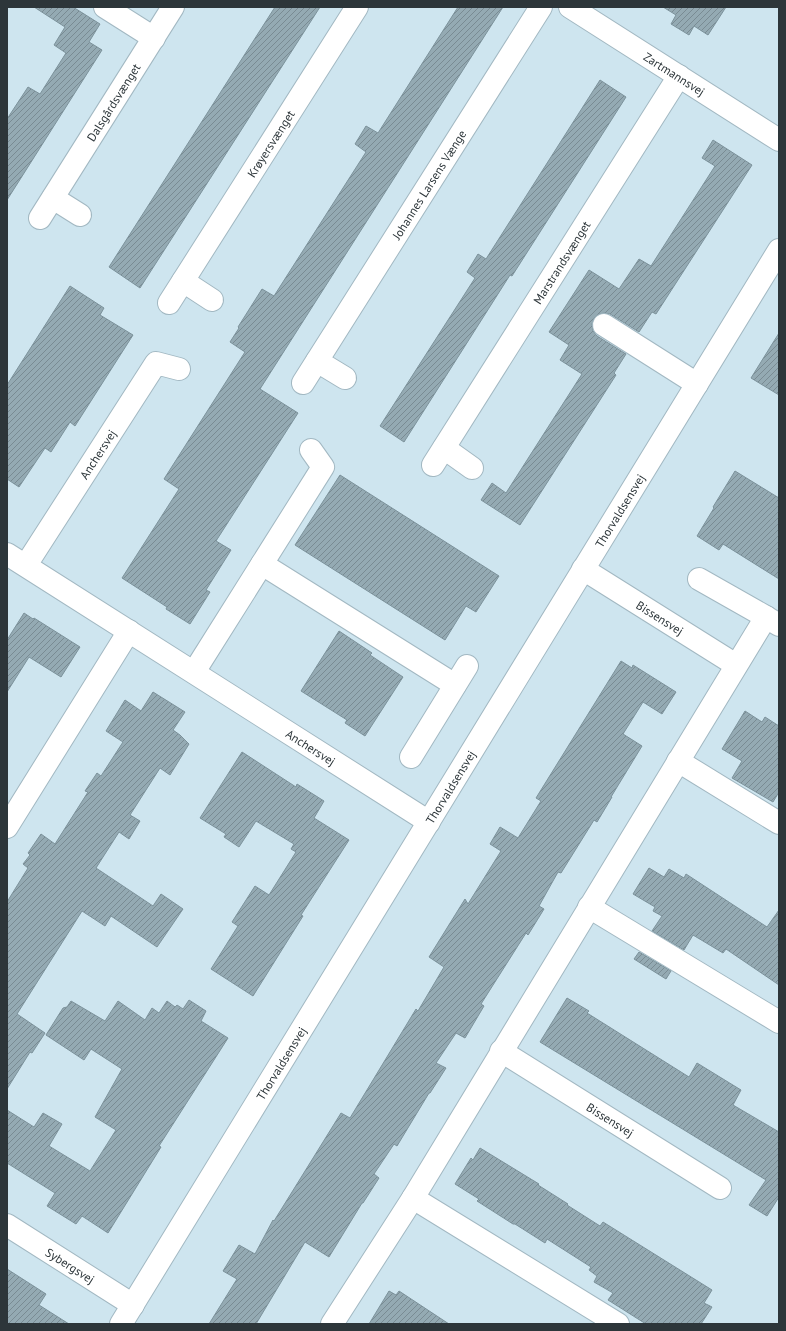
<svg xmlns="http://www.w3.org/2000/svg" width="786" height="1331" viewBox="0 0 786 1331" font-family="'PT Sans',sans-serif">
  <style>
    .building { fill: url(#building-hatch); stroke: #7c929b }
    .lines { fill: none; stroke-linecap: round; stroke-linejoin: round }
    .minor-casing { stroke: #a2b8c2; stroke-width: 24 }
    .minor { stroke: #fff; stroke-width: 22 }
    .labels { text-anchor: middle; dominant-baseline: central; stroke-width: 3; stroke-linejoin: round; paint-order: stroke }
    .street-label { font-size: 12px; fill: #2d363a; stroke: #dbf2fc }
  </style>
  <defs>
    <pattern id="building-hatch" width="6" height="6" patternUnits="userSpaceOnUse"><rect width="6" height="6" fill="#94aab3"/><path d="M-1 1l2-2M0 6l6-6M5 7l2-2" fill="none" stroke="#798b93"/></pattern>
  </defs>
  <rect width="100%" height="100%" fill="#cee5ef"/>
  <!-- building -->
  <path class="building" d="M 34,7 L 73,7 L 100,24 L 89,42 L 102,50 L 7,200 L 7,119 L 28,87 L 40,94 L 66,53 L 54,45 L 65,27 Z
    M 275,7 L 320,7 L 140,288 L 109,267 Z
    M 458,7 L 503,7 L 260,389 L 298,413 L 216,541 L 231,550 L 206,590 L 210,592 L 190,624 L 166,609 L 167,607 L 122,578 L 179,489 L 164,479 L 245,352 L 230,342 L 239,328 L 238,327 L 262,289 L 274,296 L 366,152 L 355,144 L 366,126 L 378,133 Z
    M 663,7 L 726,7 L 708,35 L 694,26 L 689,35 L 671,24 L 676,15 Z
    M 600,80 L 626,97 L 512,276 L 510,275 L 404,442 L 380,426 L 475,278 L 467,272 L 478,254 L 486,259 Z
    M 713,140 L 752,165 L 656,314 L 652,312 L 639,332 L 610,314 L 605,313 L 599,314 L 594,318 L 592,324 L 593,331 L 597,336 L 626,354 L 614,373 L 616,375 L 520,525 L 481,500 L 492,483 L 506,493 L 582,374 L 560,360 L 569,345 L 549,332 L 589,270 L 619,289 L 639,259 L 651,266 L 715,166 L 702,158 Z
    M 70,286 L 104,308 L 100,315 L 133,335 L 75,426 L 70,422 L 51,452 L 45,448 L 19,487 L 7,479 L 7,385 Z
    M 779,333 L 779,395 L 751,378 Z
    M 735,471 L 779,498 L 779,579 L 723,544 L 719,550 L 697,536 L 714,508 L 713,507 Z
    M 340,475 L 499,576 L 476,612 L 466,606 L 445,640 L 295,545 Z
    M 24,613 L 33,619 L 34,618 L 80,647 L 61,677 L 29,657 L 7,692 L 7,640 Z
    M 339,631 L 372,653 L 370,655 L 403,677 L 365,736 L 345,723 L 347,720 L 301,691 Z
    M 621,661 L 632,668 L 633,665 L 676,692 L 662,714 L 643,702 L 623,734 L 642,746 L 611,797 L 612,797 L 597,822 L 594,820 L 561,873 L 558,872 L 539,906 L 544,909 L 528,935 L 526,933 L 481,1004 L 484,1006 L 465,1038 L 456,1033 L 436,1063 L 446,1068 L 430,1093 L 429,1093 L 397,1146 L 394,1144 L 374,1174 L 379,1178 L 363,1203 L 362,1203 L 329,1257 L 305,1242 L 256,1324 L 209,1324 L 237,1279 L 223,1271 L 239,1245 L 255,1254 L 273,1220 L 274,1221 L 341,1113 L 350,1118 L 416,1009 L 418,1011 L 444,967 L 429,957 L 465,899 L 468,904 L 501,851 L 490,844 L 500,827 L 518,838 L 541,801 L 536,798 Z
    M 153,692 L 185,712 L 173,730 L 180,735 L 189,744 L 170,775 L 160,768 L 130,815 L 140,821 L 129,839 L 119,832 L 96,868 L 153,906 L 161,894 L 183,909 L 157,947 L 111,916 L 105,926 L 82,911 L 17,1014 L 45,1033 L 32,1053 L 30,1052 L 7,1089 L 7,902 L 28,868 L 23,864 L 30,855 L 28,853 L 41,834 L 55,844 L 88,792 L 85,791 L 97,773 L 101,776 L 123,742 L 106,731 L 125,700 L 141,711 Z
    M 745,711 L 762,722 L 765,717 L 779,726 L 779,792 L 773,802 L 732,778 L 742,761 L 722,749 Z
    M 242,752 L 296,787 L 297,784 L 324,801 L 314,818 L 349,840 L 308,904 L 301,915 L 303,916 L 253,996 L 211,969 L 238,926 L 232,922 L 255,886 L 269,895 L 296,852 L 291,849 L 294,844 L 256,821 L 239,847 L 224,837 L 226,834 L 200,818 Z
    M 649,868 L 664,877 L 669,869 L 684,878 L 686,874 L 767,927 L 779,910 L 779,985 L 726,949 L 723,953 L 693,935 L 684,950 L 652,931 L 662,916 L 653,911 L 655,907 L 633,894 Z
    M 639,952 L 671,971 L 666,979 L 634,959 Z
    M 567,998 L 589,1011 L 587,1013 L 689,1077 L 697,1063 L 741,1090 L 733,1105 L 779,1132 L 779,1197 L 767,1216 L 749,1205 L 766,1180 L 540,1042 Z
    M 189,1000 L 206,1011 L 201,1021 L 228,1038 L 159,1146 L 161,1147 L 108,1233 L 82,1216 L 76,1224 L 47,1206 L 55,1193 L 7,1163 L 7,1110 L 34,1127 L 43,1113 L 62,1124 L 49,1146 L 90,1171 L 116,1130 L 95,1117 L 122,1069 L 91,1049 L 84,1060 L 46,1035 L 63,1008 L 67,1007 L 71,1001 L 105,1021 L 118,1001 L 145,1020 L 152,1008 L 159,1013 L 167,1001 L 175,1007 L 177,1005 L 183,1009 Z
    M 480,1148 L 539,1184 L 538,1185 L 568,1204 L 567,1205 L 600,1226 L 603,1222 L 712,1290 L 704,1303 L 712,1307 L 701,1324 L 646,1324 L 608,1300 L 613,1293 L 594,1282 L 597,1276 L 589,1270 L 591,1267 L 547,1239 L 545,1243 L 515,1224 L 513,1224 L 477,1201 L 479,1199 L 455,1184 L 471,1158 L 473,1160 Z
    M 7,1269 L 46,1294 L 39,1305 L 69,1324 L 7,1324 Z
    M 389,1291 L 396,1295 L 399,1291 L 449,1324 L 369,1324 Z"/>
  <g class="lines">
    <defs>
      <g id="minor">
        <path d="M 105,7 L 154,38"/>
        <path id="s1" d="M 570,7 L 779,140"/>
        <path d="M 53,198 L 80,215"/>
        <path id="s2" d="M 40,218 L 173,7"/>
        <path d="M 183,281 L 212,300"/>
        <path id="s3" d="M 169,303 L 357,7"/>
        <path d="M 604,325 L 697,384"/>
        <path d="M 317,361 L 345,378"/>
        <path id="s4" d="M 303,383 L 541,7"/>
        <path d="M 444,448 L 472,468"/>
        <path id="s5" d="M 433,465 L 679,76"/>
        <path id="s6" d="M 7,554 L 429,822"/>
        <path d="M 262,564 L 455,685"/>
        <path id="s7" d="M 26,565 L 156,363 L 179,369"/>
        <path id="s8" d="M 583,569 L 736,665"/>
        <path d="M 699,579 L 766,617"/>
        <path d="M 194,672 L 323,467 L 311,450"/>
        <path d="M 411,757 L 467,666"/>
        <path d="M 678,761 L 779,823"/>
        <path d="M 7,827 L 129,631"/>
        <path d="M 589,907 L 779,1022"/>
        <path id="s9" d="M 501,1051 L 720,1188"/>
        <path d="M 413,1198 L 618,1324"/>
        <path id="s10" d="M 7,1225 L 133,1305"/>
        <path id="s11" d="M 121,1324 L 779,250"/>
        <path d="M 332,1324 L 413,1198 L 766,617 L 779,625"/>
      </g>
    </defs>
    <!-- minor casing -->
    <use href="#minor" class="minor-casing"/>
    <!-- minor -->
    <use href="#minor" class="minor"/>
  </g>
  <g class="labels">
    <!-- street labels -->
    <g class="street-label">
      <text stroke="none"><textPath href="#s1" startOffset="124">Zartmannsvej</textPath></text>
      <text stroke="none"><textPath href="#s2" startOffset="137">Dalsgårdsvænget</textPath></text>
      <text stroke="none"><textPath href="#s3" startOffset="189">Krøyersvænget</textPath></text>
      <text stroke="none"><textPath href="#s4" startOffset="235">Johannes Larsens Vænge</textPath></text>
      <text stroke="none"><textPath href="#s5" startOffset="240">Marstrandsvænget</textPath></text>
      <text stroke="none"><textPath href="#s7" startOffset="132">Anchersvej</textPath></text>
      <text stroke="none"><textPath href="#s11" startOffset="954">Thorvaldsensvej</textPath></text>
      <text stroke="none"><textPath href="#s8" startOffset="91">Bissensvej</textPath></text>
      <text stroke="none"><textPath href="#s6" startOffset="360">Anchersvej</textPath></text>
      <text stroke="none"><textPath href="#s11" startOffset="630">Thorvaldsensvej</textPath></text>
      <text stroke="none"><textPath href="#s11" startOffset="306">Thorvaldsensvej</textPath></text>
      <text stroke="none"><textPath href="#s9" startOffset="129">Bissensvej</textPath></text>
      <text stroke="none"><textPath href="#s10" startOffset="75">Sybergsvej</textPath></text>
    </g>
  </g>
  <!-- border -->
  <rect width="786" height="1331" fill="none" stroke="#2d363a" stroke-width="16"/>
</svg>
